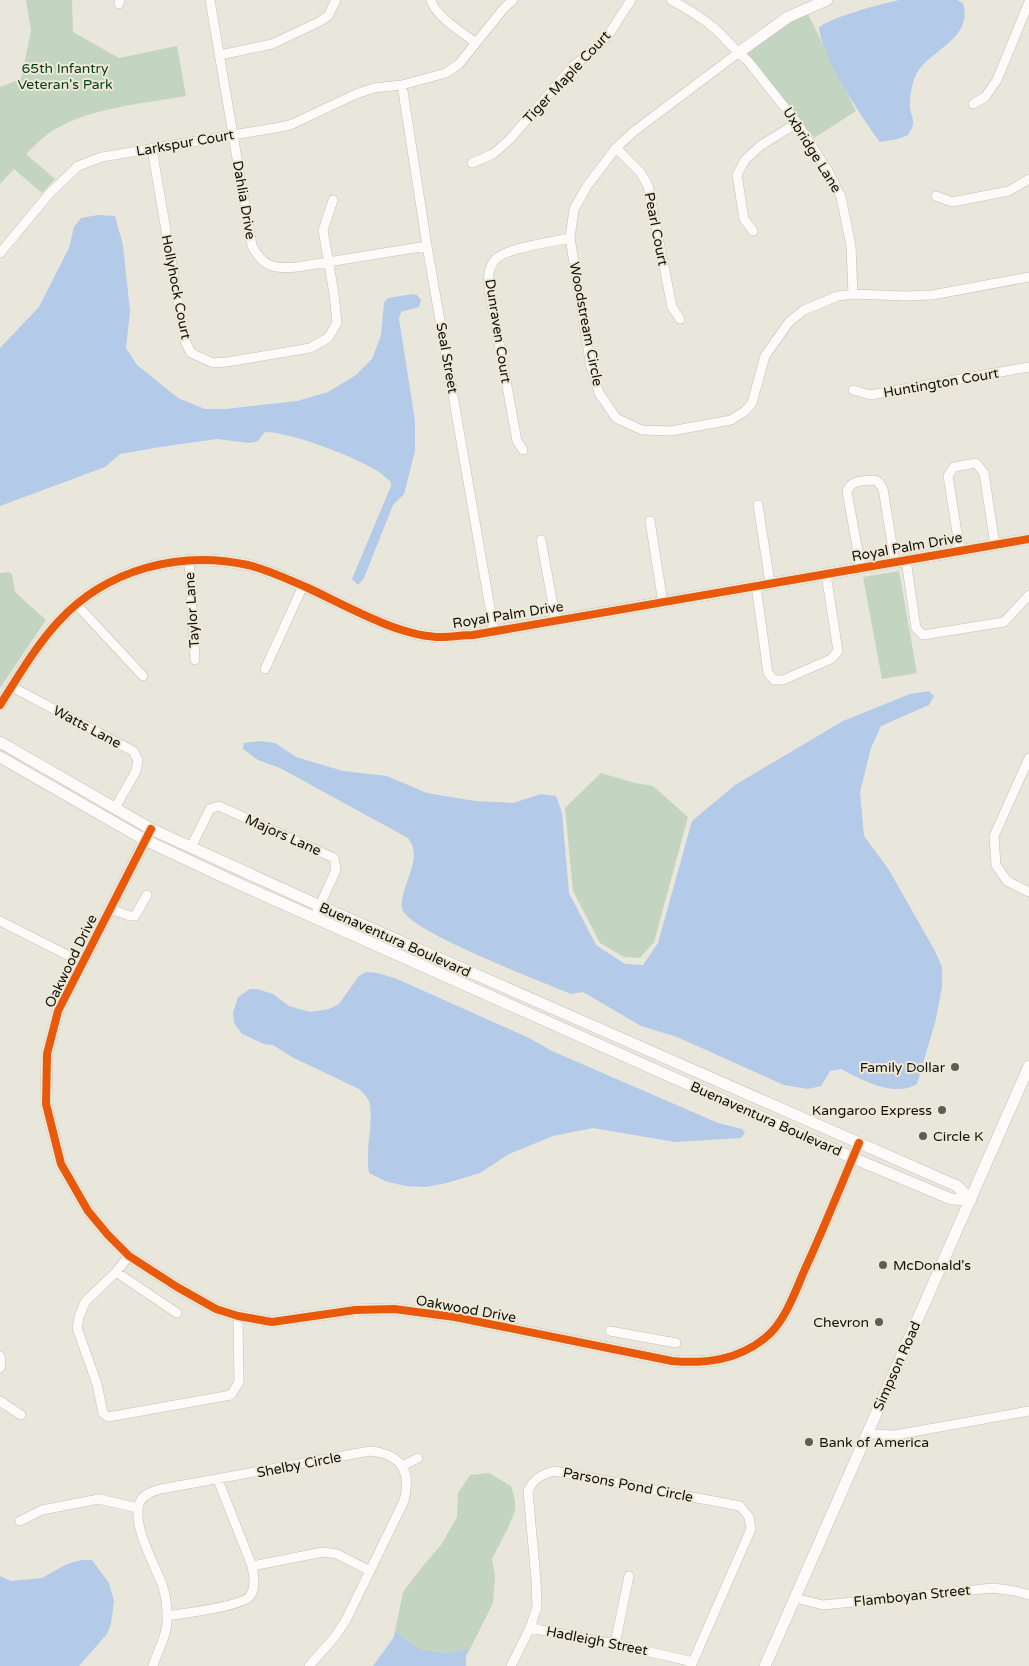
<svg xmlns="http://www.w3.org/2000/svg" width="1029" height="1666" viewBox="0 0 1029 1666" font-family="'Varela Round',sans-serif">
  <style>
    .green { fill: #c3d5c0 }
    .water { fill: #b4cae9 }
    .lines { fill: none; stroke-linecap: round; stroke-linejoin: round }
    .street-casing { stroke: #c2c0b8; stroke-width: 10 }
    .secondary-casing { stroke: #c2c0b8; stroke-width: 12 }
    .street { stroke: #fcfbfa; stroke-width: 9 }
    .secondary { stroke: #fcfbfa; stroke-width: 11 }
    .cycleway-casing { stroke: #eee9d7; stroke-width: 11 }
    .cycleway { stroke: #e8590c; stroke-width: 8 }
    .poi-dot { fill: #5e5c54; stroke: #eee9d7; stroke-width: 2 }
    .labels { text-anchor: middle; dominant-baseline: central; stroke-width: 4; stroke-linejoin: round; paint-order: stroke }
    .park-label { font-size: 14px; fill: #033f1a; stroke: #eee9d7 }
    .street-label { font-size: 14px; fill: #13110b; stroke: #eee9d7 }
    .poi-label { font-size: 14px; fill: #13110b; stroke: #eee9d7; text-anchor: end }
  </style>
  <rect width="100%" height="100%" fill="#e9e6dc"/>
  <!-- green -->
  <path class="green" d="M 26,0 L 72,0 L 73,32 L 119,58 L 177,46 L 186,96 C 141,104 92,107 52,131 C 42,137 34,147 26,154 L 55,179 L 42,193 L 14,169 L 0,184 L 0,87 L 21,79 L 31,31 Z
    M 807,12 L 856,111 L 814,138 L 743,52 Z
    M 899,571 L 917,673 L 882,679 L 863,577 Z
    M 9,572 L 12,574 L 15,592 L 46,620 L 0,688 L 0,573 Z
    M 601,773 L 635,783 L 653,786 L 688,817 L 654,942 L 640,958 L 624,957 L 600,943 L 573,891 L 565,808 Z
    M 489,1473 L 511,1486 L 515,1500 L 515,1511 L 507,1530 L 492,1559 L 495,1577 L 493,1603 L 470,1649 L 448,1653 L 421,1650 L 395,1631 L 403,1592 L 423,1566 L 441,1545 L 457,1517 L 458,1493 L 470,1475 Z"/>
  <!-- water -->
  <path class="water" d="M 900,0 L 957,0 L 963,3 C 973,38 934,48 918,71 C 912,80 909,99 910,109 C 911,114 914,119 913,124 C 913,127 910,131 908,135 L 898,139 L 880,142 C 862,118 822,57 819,28 C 825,19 887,2 900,0 Z
    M 98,215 L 115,216 L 123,245 L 130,311 L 126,348 L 137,365 L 178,398 L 205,409 L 226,409 L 297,401 L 328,392 L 356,375 L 372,359 L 381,335 L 384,303 L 388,298 L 413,294 L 417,295 L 421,300 L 419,307 L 401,312 L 399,319 L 415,421 L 415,451 L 404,494 L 393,505 L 364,578 L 358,585 L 352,579 L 391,486 L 391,482 C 387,479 383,475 379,472 C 356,457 291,432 265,432 L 258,441 L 250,443 L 217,439 L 160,447 L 120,454 L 105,467 L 0,506 L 0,348 L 39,307 L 69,248 L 74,227 L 81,218 Z
    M 929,691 L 934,696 L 929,705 L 881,726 L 871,748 L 860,792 L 864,836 L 889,870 L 935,951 L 942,967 L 942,987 L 936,1019 L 917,1084 C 894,1098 862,1080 841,1069 L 830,1071 L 821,1086 L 808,1089 L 784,1085 L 677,1037 L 641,1026 L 583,992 L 571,994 C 546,983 404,930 402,908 C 400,889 418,866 413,848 C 412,845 410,841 408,838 L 280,768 L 258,760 L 243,749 L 244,743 L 259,741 L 275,743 L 296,757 L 343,771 L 387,776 L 427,793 L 475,801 L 513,803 L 541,794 L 556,796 L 562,813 L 569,893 L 596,945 L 625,964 L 643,965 L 658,943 L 692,821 L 735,785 L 843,721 L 910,694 Z
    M 366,972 L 378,973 L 397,979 L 527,1037 L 552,1051 L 718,1123 L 742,1129 L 745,1133 L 741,1138 L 675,1142 L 593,1128 L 553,1136 L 509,1154 L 480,1173 L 447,1183 L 426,1187 L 405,1186 L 385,1181 L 369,1173 C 365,1149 373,1126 370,1105 C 369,1098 364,1094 359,1089 L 292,1057 L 273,1045 L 264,1044 L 242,1034 L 234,1023 L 233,1013 L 238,997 L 250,989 L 257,989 L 273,994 L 289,1006 L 310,1012 L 329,1009 L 339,1004 L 359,976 Z
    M 81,1560 L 92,1560 L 109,1583 L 114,1601 L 111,1624 L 107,1634 L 79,1666 L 0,1666 L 0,1576 L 11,1581 L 42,1578 L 67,1564 Z
    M 395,1631 L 421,1650 L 448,1653 L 470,1649 L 466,1656 L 466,1666 L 373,1666 L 394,1637 Z"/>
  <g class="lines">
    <defs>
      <path id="street" d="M 210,0 L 252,246 C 264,268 274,269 297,267 L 427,246
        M 431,0 C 435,16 463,33 476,43
        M 671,0 C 686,8 701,17 714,28 C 726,38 735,51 748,61 L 797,123 L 828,171 L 841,197 L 851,246 L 853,294
        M 119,4 L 120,0
        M 738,53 L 633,132 L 616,148 L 587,186 L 574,209 L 570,238 L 591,367 L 599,393 L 616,418 L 642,430 L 671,431 L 731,420 L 745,411 L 752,403 L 765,356 L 789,322 L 804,310 L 838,296 L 853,294 L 905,296 L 932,295 L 1029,277
        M 220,55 L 272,44 L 319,22 L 328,16 L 336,0
        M 402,85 L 427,246 L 494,631
        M 973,104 L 985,97 L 997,80 L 1029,2
        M 616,148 L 641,173 L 648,186 L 672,307 L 680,319
        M 152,149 L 185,341 L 191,353 L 213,363 L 227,362 L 310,348 L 328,338 L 337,323 L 334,294 L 323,230 L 333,200
        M 472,163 L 493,154 L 510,139 L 573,66 L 593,51 L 609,34 L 631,0
        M 936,196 L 952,202 L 1009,191 L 1029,179
        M 753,231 L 744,219 L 737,175 L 745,160 L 760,146 L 797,123
        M 0,253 L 49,194 L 78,166 L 102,157 L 275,128 L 290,125 L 356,94 L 374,88 L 402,85 L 446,73 L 459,64 L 504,8 L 513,0
        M 853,390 L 870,395 L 1029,367
        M 523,450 L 517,441 L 489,288 C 488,278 488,270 494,261 C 503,248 553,242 570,238
        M 758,505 L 770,583
        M 650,521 L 663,603
        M 541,540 L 556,621
        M 960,551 L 948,476 L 954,467 L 976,463 L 984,473 L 995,545
        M 189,560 L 195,660
        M 906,560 L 916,628 L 923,635 L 1004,622 L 1029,595
        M 861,568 L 847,492 C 850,480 862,481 873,480 C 878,480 880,484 883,489 L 895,562
        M 756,586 L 768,673 L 774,680 L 783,680 L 831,659 L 838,651 L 826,574
        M 76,604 L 143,676
        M 265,669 L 303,586
        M 12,687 L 133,751 L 138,760 L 136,771 L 115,808
        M 1029,758 L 994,836 L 996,865 L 1007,881 L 1029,892
        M 191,847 L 210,809 L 219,806 L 334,858 L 336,870 L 314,918
        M 110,909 L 130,916 L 135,916 L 147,895
        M 0,921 L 83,963
        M 129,1256 L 116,1272 L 85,1302 L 79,1317 L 77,1328 L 97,1384 L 103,1413 L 108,1417 L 231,1395 L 239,1382 L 238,1316
        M 116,1272 L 177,1313
        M 610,1331 L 676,1343
        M 0,1356 L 1,1364 L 0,1368
        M 0,1401 L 21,1415
        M 867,1434 L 895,1435 L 1029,1411
        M 402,1466 L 418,1458
        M 20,1521 L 42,1510 L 99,1499 L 138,1508
        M 252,1566 L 323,1552 L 337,1554 L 370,1571
        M 795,1598 L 823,1605 L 993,1588 L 1015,1591 L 1029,1595
        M 168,1616 C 184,1613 241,1607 250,1596 C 256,1587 254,1576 252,1566 L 218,1480
        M 530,1628 L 615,1644 L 693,1662
        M 615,1644 L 629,1576
        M 153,1666 C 158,1649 169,1633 167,1614 C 167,1604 165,1593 162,1584 C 154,1563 129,1520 141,1500 C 146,1493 154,1491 161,1489 L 370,1451 C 401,1454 412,1471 404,1501 L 346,1620 L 334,1638 L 309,1666
        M 511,1666 L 530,1628 L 537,1607 L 536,1580 L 528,1491 C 534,1479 540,1475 554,1471 L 740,1506 L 749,1517 L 751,1529 L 691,1666"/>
      <path id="secondary" d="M 738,53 L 788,17 L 827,0
        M 0,705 C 18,677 35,647 58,622 C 106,569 180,550 248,565 C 269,570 289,580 308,588 C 347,606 399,637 442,637 C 452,637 463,635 473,635 L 1029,539
        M 0,742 L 151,829 L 320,906 L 957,1186 L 971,1200
        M 0,757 L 145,840 L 228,879 L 853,1158 L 951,1199 L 971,1200
        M 151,829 L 58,1011 L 47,1054 L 46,1104 L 61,1164 L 88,1211 L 108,1235 L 129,1256 L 177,1287 L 216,1309 L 238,1316 L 272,1322 L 355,1310 L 394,1309 L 455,1317 L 672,1361 C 706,1364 738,1360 765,1338 C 785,1322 795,1292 805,1269 C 824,1228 841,1185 859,1143
        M 765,1666 L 1029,1066"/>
    </defs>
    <!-- street casing -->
    <use href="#street" class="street-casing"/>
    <!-- secondary casing -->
    <use href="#secondary" class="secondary-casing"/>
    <!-- street -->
    <use href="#street" class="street"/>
    <!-- secondary -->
    <use href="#secondary" class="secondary"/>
    <defs>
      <path id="cycleway" d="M 0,705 C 18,677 35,647 58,622 C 106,569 180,550 248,565 C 269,570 289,580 308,588 C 347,606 399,637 442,637 C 452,637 463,635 473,635 L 1029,539
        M 151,829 L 58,1011 L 47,1054 L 46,1104 L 61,1164 L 88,1211 L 108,1235 L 129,1256 L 177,1287 L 216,1309 L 238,1316 L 272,1322 L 355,1310 L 394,1309 L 455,1317 L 672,1361 C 706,1364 738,1360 765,1338 C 785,1322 795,1292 805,1269 C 824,1228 841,1185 859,1143"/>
    </defs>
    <!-- cycleway casing -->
    <use href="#cycleway" class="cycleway-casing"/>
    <!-- cycleway -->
    <use href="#cycleway" class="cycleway"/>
  </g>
  <!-- markers -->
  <g class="poi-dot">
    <circle cx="955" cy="1067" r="5"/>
    <circle cx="942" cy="1110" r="5"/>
    <circle cx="923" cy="1136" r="5"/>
    <circle cx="883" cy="1265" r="5"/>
    <circle cx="879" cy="1322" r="5"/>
    <circle cx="809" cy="1442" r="5"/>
  </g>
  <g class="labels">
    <!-- park labels -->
    <g class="park-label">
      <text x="65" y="68">65th Infantry<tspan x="65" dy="16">Veteran's Park</tspan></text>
    </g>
    <!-- street labels -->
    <g class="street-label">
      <text transform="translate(567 77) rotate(-47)">Tiger Maple Court</text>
      <text transform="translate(185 143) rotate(-10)">Larkspur Court</text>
      <text transform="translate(812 150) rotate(58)">Uxbridge Lane</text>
      <text transform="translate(244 200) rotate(80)">Dahlia Drive</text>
      <text transform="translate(656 229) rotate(79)">Pearl Court</text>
      <text transform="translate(176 287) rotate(79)">Hollyhock Court</text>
      <text transform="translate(586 324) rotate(79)">Woodstream Circle</text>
      <text transform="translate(498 331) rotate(81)">Dunraven Court</text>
      <text transform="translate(447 358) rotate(80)">Seal Street</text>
      <text transform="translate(941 383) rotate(-10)">Huntington Court</text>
      <text transform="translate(907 547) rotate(-10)">Royal Palm Drive</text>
      <text transform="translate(192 610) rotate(-94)">Taylor Lane</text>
      <text transform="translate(508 615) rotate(-9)">Royal Palm Drive</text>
      <text transform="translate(87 727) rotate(28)">Watts Lane</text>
      <text transform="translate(283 835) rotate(24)">Majors Lane</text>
      <text transform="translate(395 940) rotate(24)">Buenaventura Boulevard</text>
      <text transform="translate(71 961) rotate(-64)">Oakwood Drive</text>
      <text transform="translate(766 1119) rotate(24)">Buenaventura Boulevard</text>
      <text transform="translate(466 1309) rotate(10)">Oakwood Drive</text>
      <text transform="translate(897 1366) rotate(-66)">Simpson Road</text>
      <text transform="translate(299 1465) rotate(-11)">Shelby Circle</text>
      <text transform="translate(628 1485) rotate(11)">Parsons Pond Circle</text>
      <text transform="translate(912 1596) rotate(-6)">Flamboyan Street</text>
      <text transform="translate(597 1641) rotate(11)">Hadleigh Street</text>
    </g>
    <!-- poi labels -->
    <g class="poi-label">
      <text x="945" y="1067">Family Dollar</text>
      <text x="932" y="1110">Kangaroo Express</text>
      <text x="933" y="1136" text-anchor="start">Circle K</text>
      <text x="893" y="1265" text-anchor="start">McDonald's</text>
      <text x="869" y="1322">Chevron</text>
      <text x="819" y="1442" text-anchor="start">Bank of America</text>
    </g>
  </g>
</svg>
